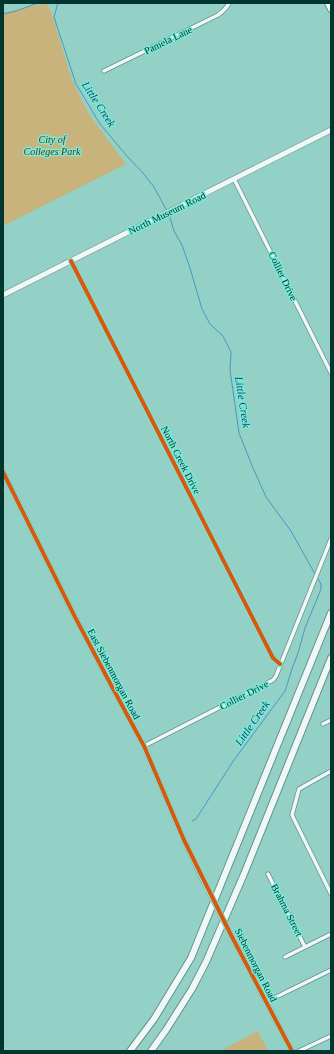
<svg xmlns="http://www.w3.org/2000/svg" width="334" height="1054" viewBox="0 0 334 1054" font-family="'Times New Roman',serif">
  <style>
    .green { fill: #c9b37d }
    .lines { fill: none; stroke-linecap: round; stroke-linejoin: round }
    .stream { stroke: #459ac2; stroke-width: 1 }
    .street-casing { stroke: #65928b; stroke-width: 5 }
    .secondary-casing { stroke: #65928b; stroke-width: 6 }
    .highway-casing { stroke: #65928b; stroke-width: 8 }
    .street { stroke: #eff8f6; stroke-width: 3.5 }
    .secondary { stroke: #eff8f6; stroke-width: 5 }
    .highway { stroke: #eff8f6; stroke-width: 6 }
    .secondary-bridge-casing { stroke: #65928b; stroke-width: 6; stroke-linecap: butt }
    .secondary-bridge { stroke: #eff8f6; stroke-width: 5 }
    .cycleway-casing { stroke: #7ae9d8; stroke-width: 6 }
    .cycleway { stroke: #dc570e; stroke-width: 4 }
    .labels { text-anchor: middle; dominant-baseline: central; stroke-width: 3; stroke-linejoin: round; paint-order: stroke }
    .street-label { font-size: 10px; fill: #013630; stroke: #7ae9d8 }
    .park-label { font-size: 10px; font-style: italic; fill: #5b350d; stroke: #7ae9d8 }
    .water-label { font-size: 11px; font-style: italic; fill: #154566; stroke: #7ae9d8 }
  </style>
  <rect width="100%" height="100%" fill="#93d0c6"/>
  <!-- green -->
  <path class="green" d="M 46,3 L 51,11 L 72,80 L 89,114 L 126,164 L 3,226 L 3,13 Z
    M 258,1031 L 268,1051 L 220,1051 Z"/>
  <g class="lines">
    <!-- stream -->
    <path class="stream" d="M 58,3 L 54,17 L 76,84 L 100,124 L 126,155 L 143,173 L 154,187 L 167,211
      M 3,14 L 16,11 L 38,3
      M 169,214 L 174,231 L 182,245 L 190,268 L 202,309 L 210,324 L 223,336 L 231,352 L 230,370 L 239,433 L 253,468 L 266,497 L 291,531 L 315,574
      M 192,821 L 196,819 L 234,760 L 285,691 L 292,669 L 298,653 L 305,628 L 321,589 L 321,584 L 317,577"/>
    <defs>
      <path id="street" d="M 104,71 L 218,15 C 222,12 227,8 229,3
        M 234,179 L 331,373
        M 71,261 L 273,658 L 280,664
        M 323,724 L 331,720
        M 144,746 L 273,680 L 276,676 L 331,539
        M 331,771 L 299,789 L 292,815 L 331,894
        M 268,874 L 305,947
        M 285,957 L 331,934
        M 266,1002 L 331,970
        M 299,1051 L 331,1036"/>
      <path id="secondary" d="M 3,295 L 331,130
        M 3,472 L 75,617 L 111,685 L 144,746 L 184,840 L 206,886
        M 231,935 L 292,1051"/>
      <path id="highway" d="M 328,3 L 331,9
        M 130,1051 L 154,1019 L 191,958 L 331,613
        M 151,1051 L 166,1030 L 192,989 L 206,962 L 244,874 L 331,658"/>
    </defs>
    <!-- street casing -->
    <use href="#street" class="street-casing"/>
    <!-- secondary casing -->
    <use href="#secondary" class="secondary-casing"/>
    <!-- highway casing -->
    <use href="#highway" class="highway-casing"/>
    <!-- street -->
    <use href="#street" class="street"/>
    <!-- secondary -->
    <use href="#secondary" class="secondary"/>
    <!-- highway -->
    <use href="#highway" class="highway"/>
    <defs>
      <path id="secondary-bridge" d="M 206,886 L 231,935"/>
    </defs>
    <!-- secondary-bridge casing -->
    <use href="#secondary-bridge" class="secondary-bridge-casing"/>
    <!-- secondary-bridge -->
    <use href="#secondary-bridge" class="secondary-bridge"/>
    <defs>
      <path id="cycleway" d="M 71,261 L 273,658 L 280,664
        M 3,472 L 75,617 L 111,685 L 144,746 L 184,840 L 231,935 L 292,1051"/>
    </defs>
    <!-- cycleway casing -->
    <use href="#cycleway" class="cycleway-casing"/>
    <!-- cycleway -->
    <use href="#cycleway" class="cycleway"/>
  </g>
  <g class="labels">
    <!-- street labels -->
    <g class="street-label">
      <text transform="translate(168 40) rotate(-26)">Pamela Lane</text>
      <text transform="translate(167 213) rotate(-26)">North Museum Road</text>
      <text transform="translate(283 276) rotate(64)">Collier Drive</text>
      <text transform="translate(181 460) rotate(63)">North Creek Drive</text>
      <text transform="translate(114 674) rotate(62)">East Siebenmorgan Road</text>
      <text transform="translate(244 695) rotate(-27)">Collier Drive</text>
      <text transform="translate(287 910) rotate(63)">Brahma Street</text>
      <text transform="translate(256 965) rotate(63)">Siebenmorgan Road</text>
    </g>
    <!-- park labels -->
    <g class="park-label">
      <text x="52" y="139">City of<tspan x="52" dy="12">Colleges Park</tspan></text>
    </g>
    <!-- water labels -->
    <g class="water-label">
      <text transform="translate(99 104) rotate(57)">Little Creek</text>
      <text transform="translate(243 402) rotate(81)">Little Creek</text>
      <text transform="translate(252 723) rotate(-55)">Little Creek</text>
    </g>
  </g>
  <!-- border -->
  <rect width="334" height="1054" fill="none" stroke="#013630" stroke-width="8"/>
</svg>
